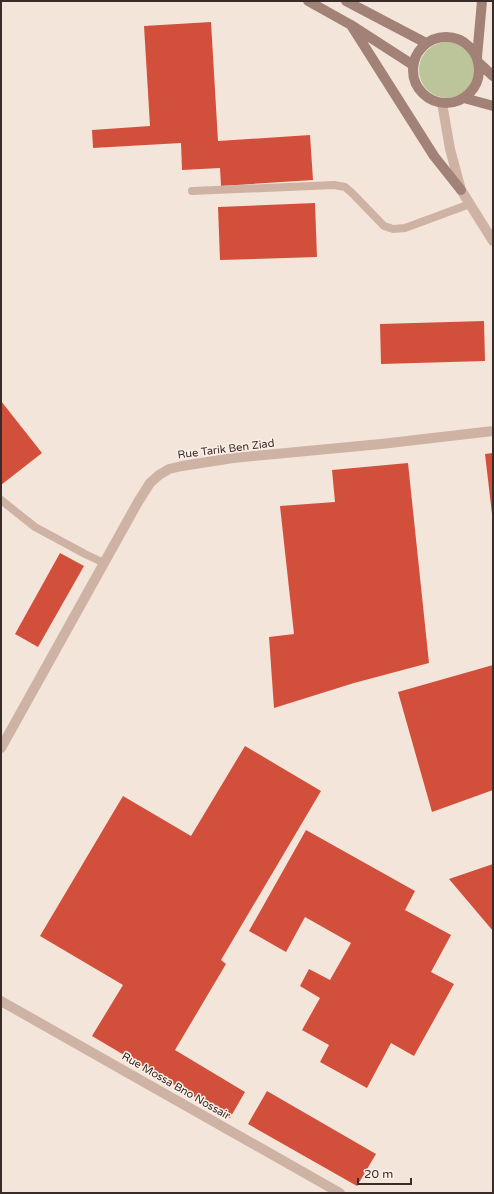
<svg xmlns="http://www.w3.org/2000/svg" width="494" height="1194" viewBox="0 0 494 1194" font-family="'Varela Round',sans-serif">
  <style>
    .green { fill: #bbc599 }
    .building { fill: #d2503b }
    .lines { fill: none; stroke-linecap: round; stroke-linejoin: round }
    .service { stroke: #ceb3a5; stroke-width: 8 }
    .minor { stroke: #ceb3a5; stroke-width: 10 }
    .tertiary { stroke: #ceb3a5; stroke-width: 10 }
    .secondary { stroke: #a28176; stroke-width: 10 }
    .labels { text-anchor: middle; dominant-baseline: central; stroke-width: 3; stroke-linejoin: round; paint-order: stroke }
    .street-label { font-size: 11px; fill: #392b27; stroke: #fbf0e7 }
  </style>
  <rect width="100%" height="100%" fill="#f4e5da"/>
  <!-- green -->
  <path class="green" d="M419 70a28 28 0 1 1 56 0a28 28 0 1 1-56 0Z"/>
  <!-- building -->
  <path class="building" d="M 211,22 L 218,141 L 310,135 L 313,180 L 221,186 L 220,168 L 182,170 L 181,143 L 93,148 L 92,130 L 150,126 L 144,26 Z
    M 315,203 L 317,257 L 220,260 L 218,207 Z
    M 484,321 L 485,361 L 381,364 L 380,324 Z
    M 1,401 L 42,453 L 1,485 Z
    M 493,453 L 493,513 L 492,514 L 485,454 Z
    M 408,463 L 429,663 L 354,683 L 274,708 L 269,637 L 294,634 L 280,506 L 335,502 L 332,470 Z
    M 60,553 L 84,566 L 38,647 L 15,634 Z
    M 493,665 L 493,790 L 432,812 L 398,692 Z
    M 245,746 L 321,791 L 221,960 L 226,964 L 175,1050 L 245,1092 L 230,1118 L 92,1036 L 123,985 L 40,936 L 123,796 L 191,836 Z
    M 306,830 L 415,891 L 405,910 L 451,935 L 431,972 L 454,984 L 414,1056 L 391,1043 L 367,1088 L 320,1062 L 329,1045 L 302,1030 L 320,998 L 300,986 L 309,969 L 330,980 L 351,943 L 305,917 L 286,952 L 249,931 Z
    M 493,864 L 493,931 L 449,879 Z
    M 267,1091 L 376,1154 L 357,1186 L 248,1124 Z"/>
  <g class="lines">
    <!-- service -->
    <path class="service" d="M 192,191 L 334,185 L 345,187 L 352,193 L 384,226 L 393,229 L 405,228 L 470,204
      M 1,500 L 35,527 L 85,554 L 104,563"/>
    <!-- minor -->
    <path class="minor" d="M 1,748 L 138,502 L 150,483 L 159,475 L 169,469 L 182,466 L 233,458 L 381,444 L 493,431
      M 1,1001 L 340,1193"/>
    <!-- tertiary -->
    <path class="tertiary" d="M 442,103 L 450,149 L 461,190 L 493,241"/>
    <!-- secondary -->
    <path class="secondary" d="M 308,1 L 351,25 L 413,65
      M 346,1 L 426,43
      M 351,25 L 434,156 L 461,190
      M413 70a33 33 0 1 1 66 0a33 33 0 1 1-66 0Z
      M 477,57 L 482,1
      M 479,63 L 493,76
      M 464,98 L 493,106"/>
  </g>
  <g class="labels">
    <!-- street labels -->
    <g class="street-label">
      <text transform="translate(226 449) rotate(-7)">Rue Tarik Ben Ziad</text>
      <text transform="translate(176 1086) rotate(30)">Rue Mossa Bno Nossair</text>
    </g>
  </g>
  <!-- border -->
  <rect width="494" height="1194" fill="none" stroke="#392b27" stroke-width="4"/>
  <!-- scale -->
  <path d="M358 1178v6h53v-6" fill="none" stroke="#392b27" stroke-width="2"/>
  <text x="364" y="1178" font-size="12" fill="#392b27" stroke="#fbf0e7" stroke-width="3" paint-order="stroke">20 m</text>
</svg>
